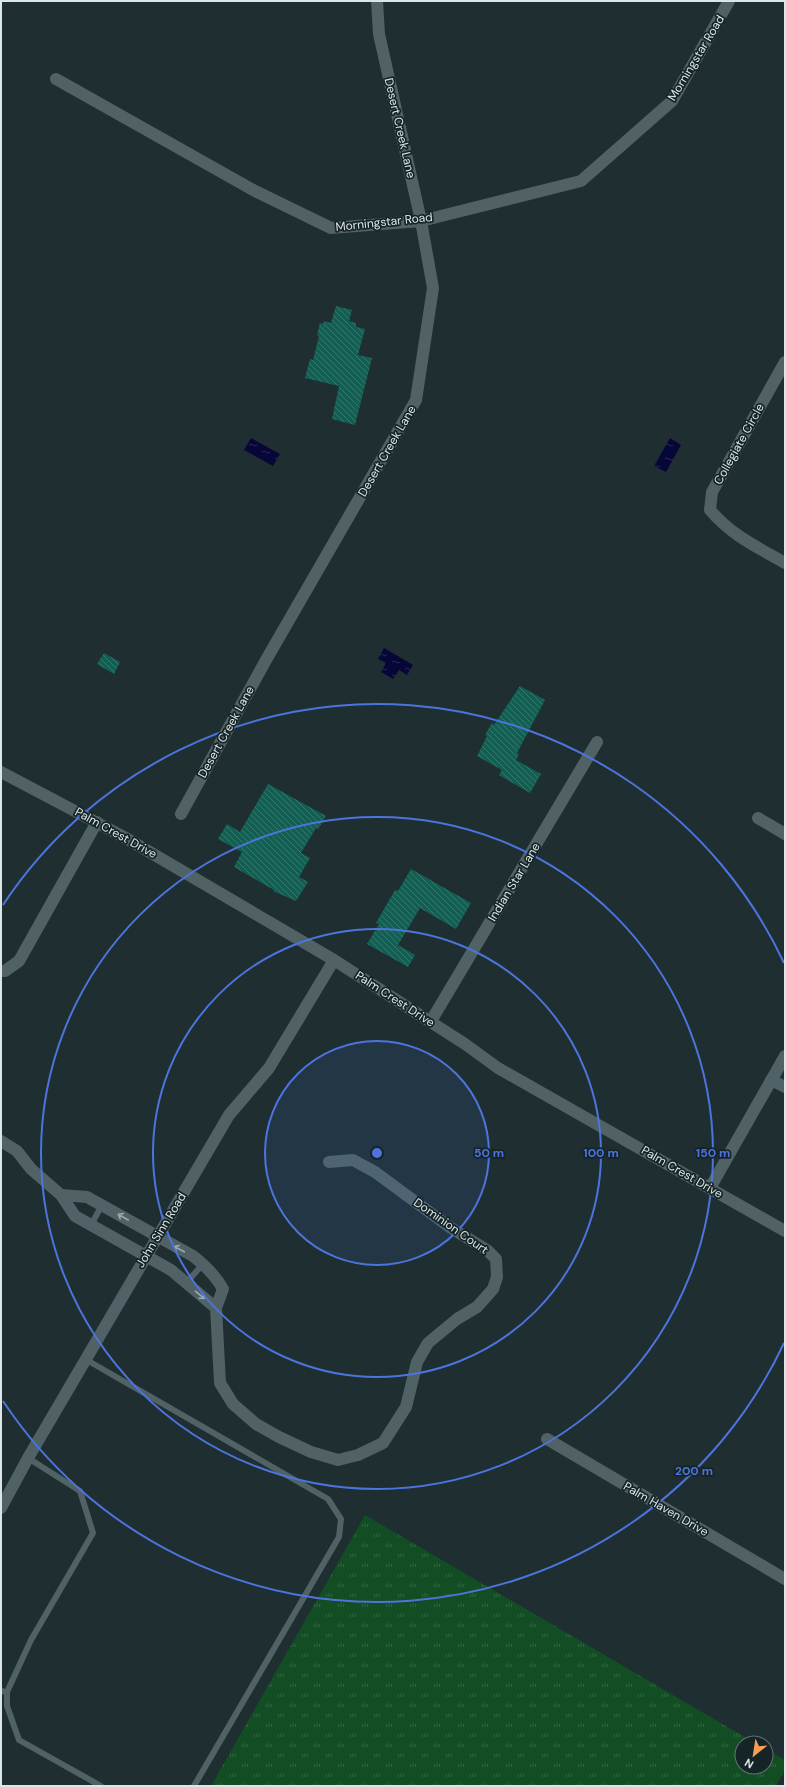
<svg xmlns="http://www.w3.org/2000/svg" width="786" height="1787" viewBox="0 0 786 1787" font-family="'DM Sans',sans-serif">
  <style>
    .grass { fill: url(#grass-tufts) }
    .water { fill: url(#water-ripples) }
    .building { fill: url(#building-back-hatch) }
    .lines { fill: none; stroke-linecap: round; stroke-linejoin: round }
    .lane { stroke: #506265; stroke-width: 6 }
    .street { stroke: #506265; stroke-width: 12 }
    .oneway { stroke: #9daaac }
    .ring { fill: none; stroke: #4d74dc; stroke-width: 2 }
    .labels { text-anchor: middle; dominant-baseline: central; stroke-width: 3.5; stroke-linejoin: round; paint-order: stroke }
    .street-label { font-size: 12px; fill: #dce5e7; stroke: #152427 }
    .centre { fill: #4d74dc; stroke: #152427; stroke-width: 2 }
    .ring-label { font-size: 12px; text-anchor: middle; font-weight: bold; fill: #4d74dc; stroke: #152427; stroke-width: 3.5; stroke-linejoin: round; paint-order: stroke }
  </style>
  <defs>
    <pattern id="grass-tufts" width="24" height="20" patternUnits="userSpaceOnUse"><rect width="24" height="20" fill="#124d24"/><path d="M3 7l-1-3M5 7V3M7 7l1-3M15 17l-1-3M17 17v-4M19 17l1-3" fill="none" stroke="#346644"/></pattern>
    <pattern id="water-ripples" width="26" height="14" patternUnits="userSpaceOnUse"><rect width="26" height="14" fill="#070638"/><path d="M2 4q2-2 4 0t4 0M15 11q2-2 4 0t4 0" fill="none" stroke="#2b2a55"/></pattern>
    <pattern id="building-back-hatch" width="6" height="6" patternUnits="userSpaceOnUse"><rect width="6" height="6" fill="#126054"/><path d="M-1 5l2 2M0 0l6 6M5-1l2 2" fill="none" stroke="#34776d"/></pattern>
  </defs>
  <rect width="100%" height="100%" fill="#1e2e31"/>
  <!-- grass -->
  <path class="grass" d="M 365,1515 L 755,1743 L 742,1743 L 742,1767 L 766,1767 L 766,1749 L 785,1760 L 785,1770 L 776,1786 L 211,1786 Z"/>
  <!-- water -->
  <path class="water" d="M 251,438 L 280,454 L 273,466 L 244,450 Z
    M 670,438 L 681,445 L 666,472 L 654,466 Z
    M 384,648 L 413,665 L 407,675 L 399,670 L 393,679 L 381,672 L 386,663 L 378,659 Z"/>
  <!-- building -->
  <path class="building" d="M 336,306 L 352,310 L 349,321 L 356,323 L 356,327 L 365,329 L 358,355 L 372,358 L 355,425 L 332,419 L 339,386 L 305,378 L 310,359 L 313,360 L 319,336 L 317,335 L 320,323 L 323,324 L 324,321 L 331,323 Z
    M 104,653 L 120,662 L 114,674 L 97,664 Z
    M 520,686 L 545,700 L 517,753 L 519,754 L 516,760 L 541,774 L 530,793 L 499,775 L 502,770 L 477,756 L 487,736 L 485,735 L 492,723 L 494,725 Z
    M 268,784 L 326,816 L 318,829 L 316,828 L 301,853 L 310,858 L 299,877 L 308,882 L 296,901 L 273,891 L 274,890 L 234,867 L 242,852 L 218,839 L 227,824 L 240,832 Z
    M 411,869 L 471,903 L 456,929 L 420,908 L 398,945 L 415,955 L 408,967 L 367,944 L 379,924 L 376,923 L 395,890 L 398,891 Z"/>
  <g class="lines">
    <!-- lane -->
    <path class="lane" d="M 91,1225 L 102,1205
      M 186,1283 L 203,1264
      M 85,1359 L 328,1499 L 341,1519 L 339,1537 L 194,1786
      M 1,1691 L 7,1692 L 7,1706 L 19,1740 L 101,1786
      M 7,1692 L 31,1640 L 93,1533 L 80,1491 L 28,1458"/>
    <!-- street -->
    <path class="street" d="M 56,79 L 255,191 L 331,228 L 421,221 L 581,181 L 672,101 L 729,1
      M 785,362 L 712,492 L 710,510 C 731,535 757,547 785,563
      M 1,772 L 124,837 L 334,960 L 465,1044 L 498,1068 L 785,1231
      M 181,814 L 266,660 L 416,400 L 433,288 L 421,221 L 379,34 L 377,1
      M 758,818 L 785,834
      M 1,971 L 5,971 L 19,961 L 97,822
      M 431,1021 L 597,742
      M 771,1080 L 785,1087
      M 1,1141 L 17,1151 L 31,1169 L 61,1195 L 75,1216 L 171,1270 L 216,1308
      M 710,1188 L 785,1056
      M 61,1195 L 87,1197 L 193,1256 C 206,1266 215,1275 223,1289 L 216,1308 L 220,1383 L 233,1404 L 256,1424 L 279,1437 L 311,1452 L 338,1460 L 358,1455 L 383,1443 L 406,1407 L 417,1362 L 428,1343 L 457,1319 L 477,1307 L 493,1289 L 497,1277 L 496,1259 L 487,1250 L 451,1228 L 375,1172 L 353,1160 L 329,1162
      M 547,1439 L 785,1579
      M 1,1508 L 28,1458 L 229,1115 L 269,1068 L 334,960"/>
  </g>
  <!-- one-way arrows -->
  <defs><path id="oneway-shaft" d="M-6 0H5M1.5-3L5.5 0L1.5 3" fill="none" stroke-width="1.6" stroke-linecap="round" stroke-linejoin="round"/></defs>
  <g class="oneway">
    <use href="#oneway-shaft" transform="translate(123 1217) rotate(-150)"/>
    <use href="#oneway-shaft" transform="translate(179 1249) rotate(-152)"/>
    <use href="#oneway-shaft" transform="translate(200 1295) rotate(40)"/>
  </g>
  <!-- distance rings -->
  <circle cx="377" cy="1153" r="112" fill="#4d74dc" fill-opacity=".12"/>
  <g class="ring">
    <circle cx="377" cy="1153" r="112"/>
    <circle cx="377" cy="1153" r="224"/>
    <circle cx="377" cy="1153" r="336"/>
    <path d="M784 1343A449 449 0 0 1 3 1401M3 905A449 449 0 0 1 784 963"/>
  </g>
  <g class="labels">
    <!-- street labels -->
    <g class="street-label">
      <text transform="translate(696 58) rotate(-59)">Morningstar Road</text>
      <text transform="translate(400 128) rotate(77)">Desert Creek Lane</text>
      <text transform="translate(384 222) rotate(-6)">Morningstar Road</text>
      <text transform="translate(739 444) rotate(-61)">Collegiate Circle</text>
      <text transform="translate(387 451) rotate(-60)">Desert Creek Lane</text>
      <text transform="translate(226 732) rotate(-61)">Desert Creek Lane</text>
      <text transform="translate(116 833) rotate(29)">Palm Crest Drive</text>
      <text transform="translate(514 882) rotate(-59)">Indian Star Lane</text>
      <text transform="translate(395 999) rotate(33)">Palm Crest Drive</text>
      <text transform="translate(682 1172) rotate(30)">Palm Crest Drive</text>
      <text transform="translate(451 1226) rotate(35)">Dominion Court</text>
      <text transform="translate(161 1230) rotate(-59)">John Sinn Road</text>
      <text transform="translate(666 1509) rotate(30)">Palm Haven Drive</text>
    </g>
  </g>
  <circle cx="377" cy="1153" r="6" class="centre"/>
  <g class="ring-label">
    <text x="489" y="1157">50 m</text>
    <text x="601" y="1157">100 m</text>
    <text x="713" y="1157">150 m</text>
    <text x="694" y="1475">200 m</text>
  </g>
  <!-- border -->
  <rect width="786" height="1787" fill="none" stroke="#dce5e7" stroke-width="4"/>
  <!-- north arrow -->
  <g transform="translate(754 1755) rotate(210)"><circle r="19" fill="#152427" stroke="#657174"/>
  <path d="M0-3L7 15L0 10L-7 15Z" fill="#fc9e52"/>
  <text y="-6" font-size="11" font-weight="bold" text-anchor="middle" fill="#dce5e7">N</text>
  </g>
</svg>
